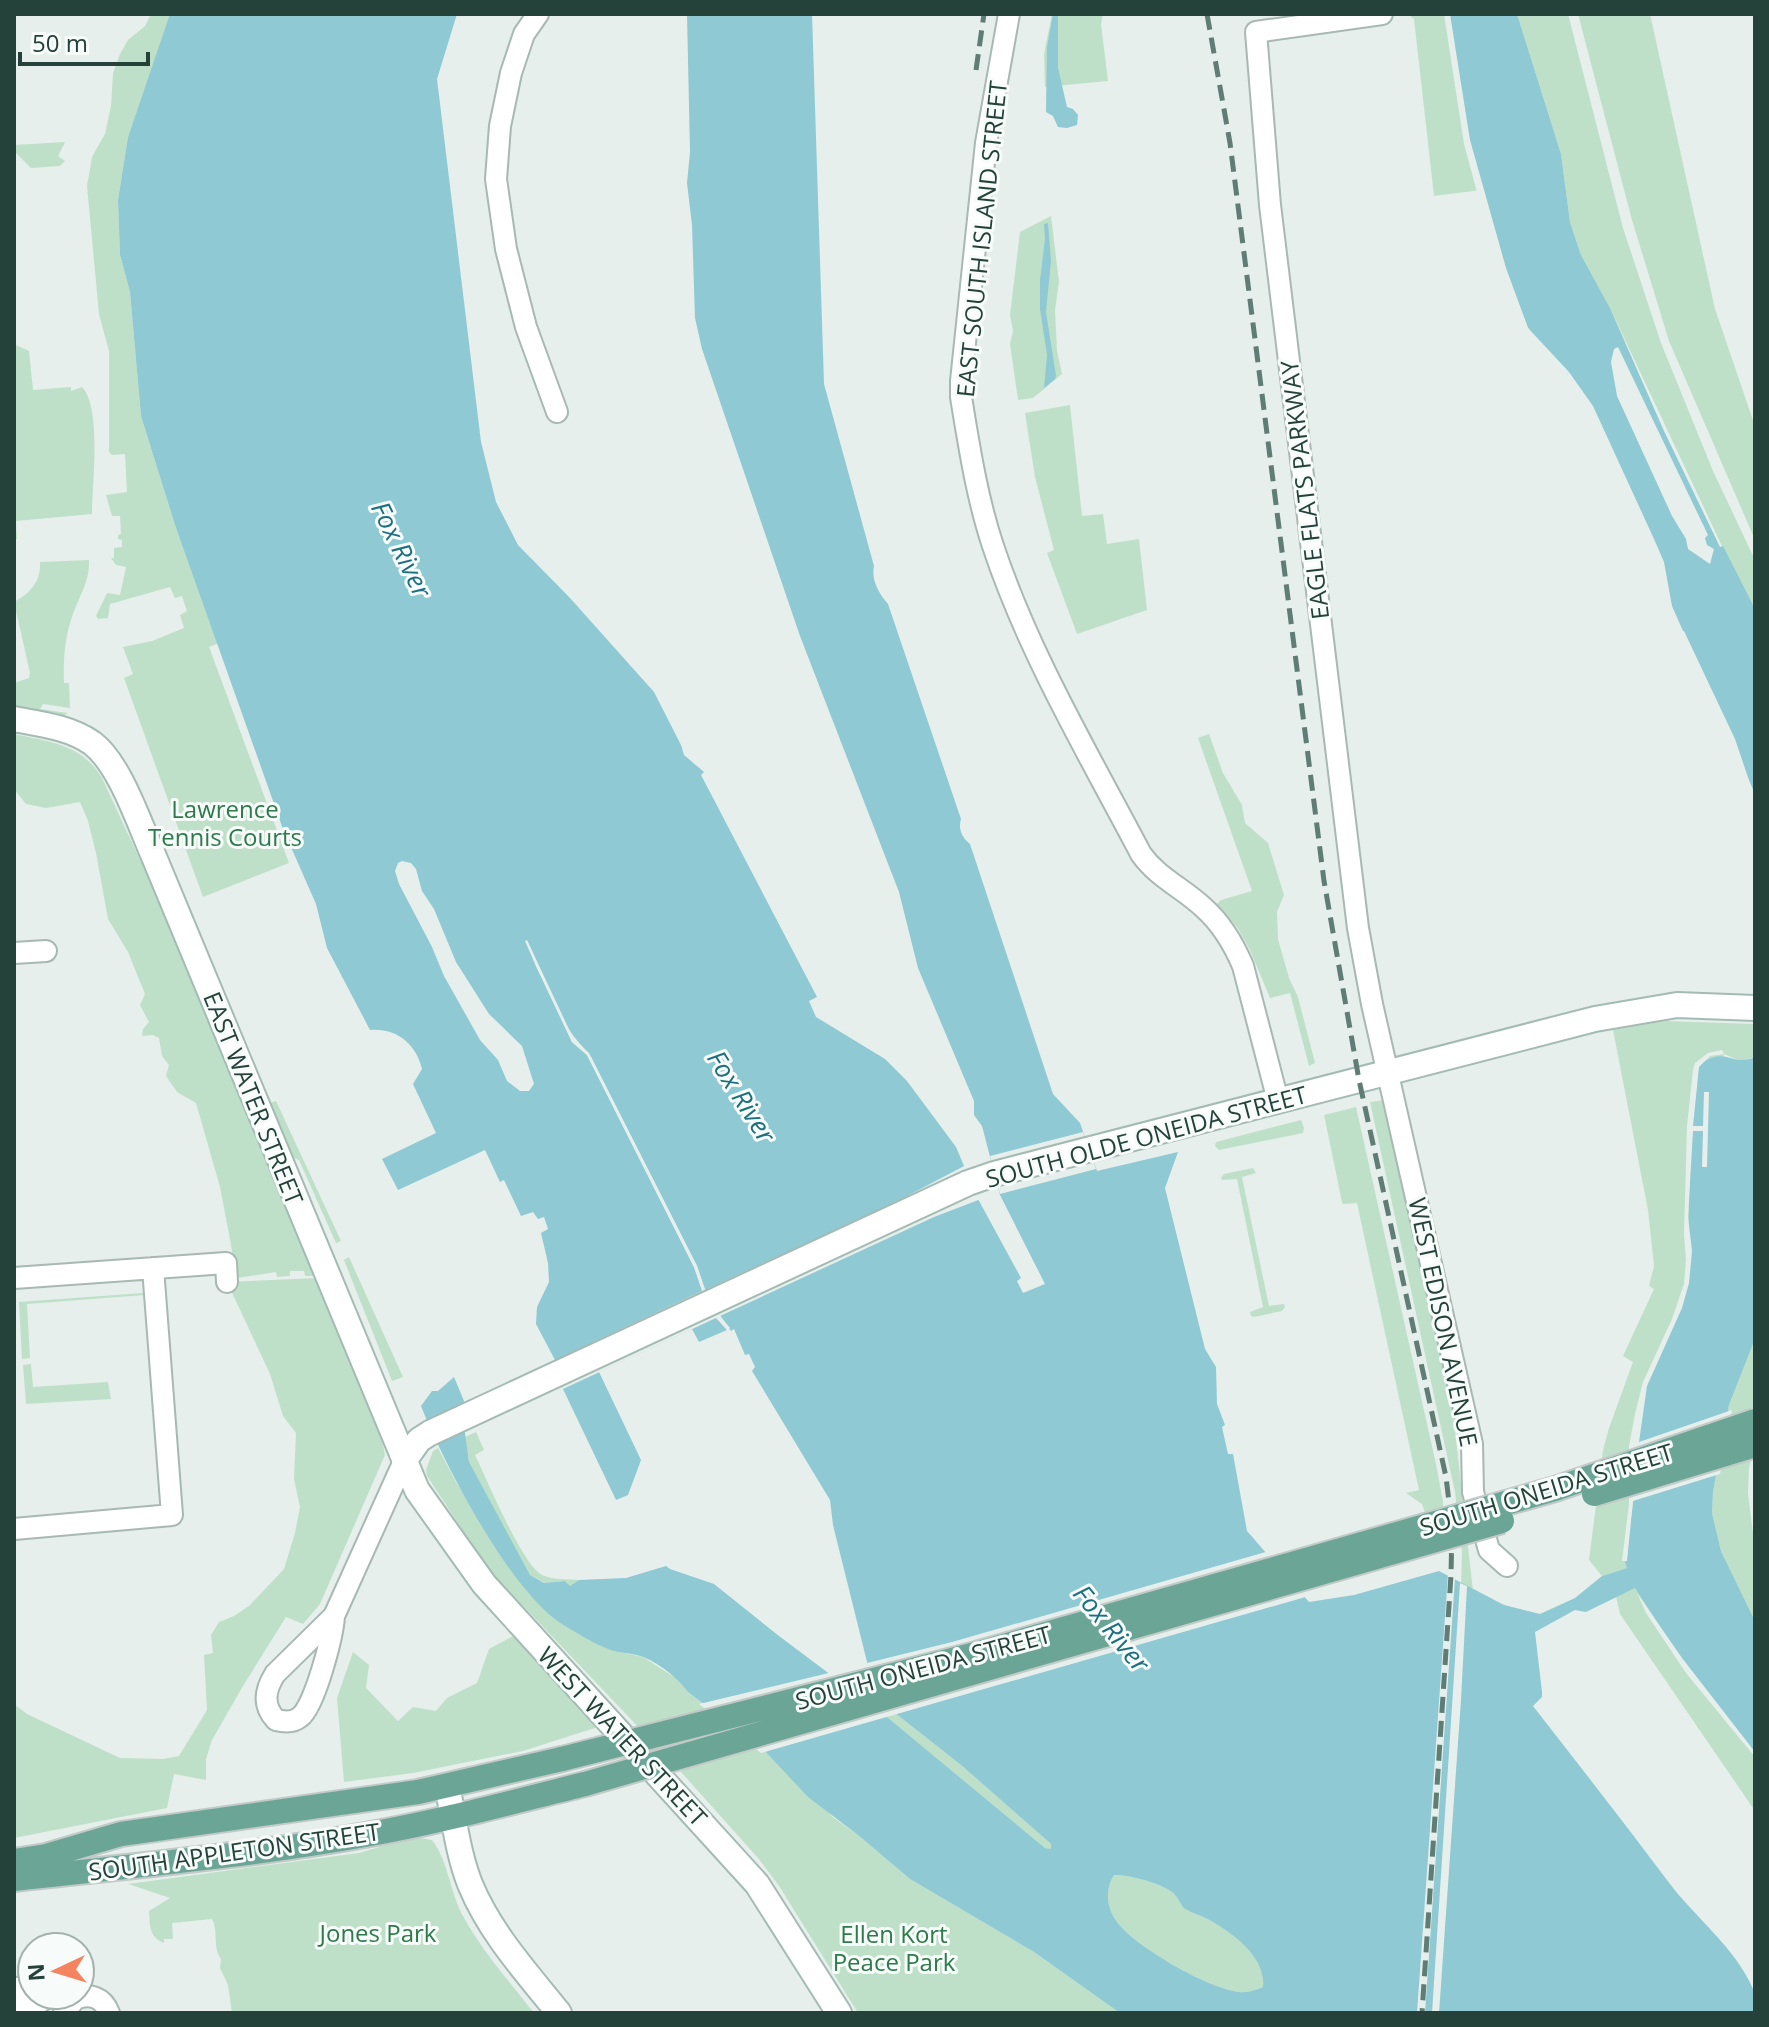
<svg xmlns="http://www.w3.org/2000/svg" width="1769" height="2027" viewBox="0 0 1769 2027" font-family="'Open Sans',sans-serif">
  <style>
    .green { fill: #bfe0c8 }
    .water { fill: #8ec9d4; fill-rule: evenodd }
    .pier { fill: #e6efeb }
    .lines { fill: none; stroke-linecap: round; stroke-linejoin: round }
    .street-casing { stroke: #a8b8b2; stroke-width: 24 }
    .secondary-casing { stroke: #a4bbb3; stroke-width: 28 }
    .primary-casing { stroke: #c2cac8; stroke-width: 28 }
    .street { stroke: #fff; stroke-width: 20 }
    .secondary { stroke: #fff; stroke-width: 24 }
    .primary { stroke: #6aa596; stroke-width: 24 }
    .rail { stroke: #5f7d75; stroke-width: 5; stroke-dasharray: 16 8; stroke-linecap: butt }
    .primary-bridge-casing { stroke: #c2cac8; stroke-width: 28; stroke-linecap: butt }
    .primary-bridge { stroke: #6aa596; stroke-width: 24 }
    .labels { text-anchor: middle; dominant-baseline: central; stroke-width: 6; stroke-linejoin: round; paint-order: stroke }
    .street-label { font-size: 24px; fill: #24423a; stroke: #f7fbf9 }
    .park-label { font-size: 24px; fill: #2d7a4b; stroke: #f7fbf9 }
    .water-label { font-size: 26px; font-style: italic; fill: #1c6f80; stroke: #f7fbf9 }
  </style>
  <rect width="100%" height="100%" fill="#e6efeb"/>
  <!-- green -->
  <path class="green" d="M 151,14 L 171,14 L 128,137 L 118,200 L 120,255 L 130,292 L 141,416 L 175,525 L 219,643 L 209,647 L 289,863 L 203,897 L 124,678 L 133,674 L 123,647 L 152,641 L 184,628 L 180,615 L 187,611 L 182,596 L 175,598 L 170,587 L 110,604 L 108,618 L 98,619 L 96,616 L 107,593 L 120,595 L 126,567 L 116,565 L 111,558 L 114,558 L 114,548 L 122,547 L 122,540 L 118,539 L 118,535 L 121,534 L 120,516 L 112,516 L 106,495 L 127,492 L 125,454 L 112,455 L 109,452 L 109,351 L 99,314 L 87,186 L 92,157 L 105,134 L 111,106 L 113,73 L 120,54 L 128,40 L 145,26 Z
    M 1052,14 L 1103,14 L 1101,24 L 1108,81 L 1045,87 L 1044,54 Z
    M 1408,14 L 1448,14 L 1481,190 L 1434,196 L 1414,19 Z
    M 1517,14 L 1568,14 L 1623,228 L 1661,343 L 1713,471 L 1755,560 L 1755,609 L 1736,576 L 1610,308 L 1581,255 L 1570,222 L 1561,154 Z
    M 1578,14 L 1650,14 L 1715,309 L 1755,426 L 1755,540 L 1669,341 L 1632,220 Z
    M 65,142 L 58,156 L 65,161 L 60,166 L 31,168 L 15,152 L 14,145 Z
    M 1051,216 L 1059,282 L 1055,310 L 1057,351 L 1062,374 L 1033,398 L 1018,400 L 1010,344 L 1013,331 L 1010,315 L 1020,232 Z
    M 14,344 L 29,351 L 33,390 L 71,387 L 71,391 L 82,387 C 102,408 92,485 92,514 L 16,521 L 17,539 L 14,539 Z
    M 1070,405 L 1082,516 L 1103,514 L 1107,544 L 1139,539 L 1147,610 L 1077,634 L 1047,553 L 1054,550 L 1035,477 L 1025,413 Z
    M 89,560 C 90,581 80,594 73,614 C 65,636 63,659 64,683 L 69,683 L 70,708 L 43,704 L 40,709 L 68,713 L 61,717 L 14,708 L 14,683 L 29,678 L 30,673 L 14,602 C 31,593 41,581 40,562 Z
    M 14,734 C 50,742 82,744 102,778 L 141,862 L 144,861 L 318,1276 L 305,1276 L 304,1271 L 290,1271 L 290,1276 L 277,1277 L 276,1272 L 231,1279 L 232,1250 L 220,1187 L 196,1103 L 177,1092 L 166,1076 L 169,1065 L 162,1056 L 159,1038 L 153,1035 L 142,1036 L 143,1029 L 149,1022 L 140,1005 L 145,994 L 128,952 L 108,919 L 96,853 L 88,821 L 80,802 L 46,808 L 26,804 L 14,789 Z
    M 1209,734 L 1223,773 L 1242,805 L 1245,823 L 1268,843 L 1284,895 L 1277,912 L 1278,939 L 1289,978 L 1298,997 L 1315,1063 L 1309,1066 L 1290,993 L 1270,998 L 1250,950 L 1237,927 L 1217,904 L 1221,900 L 1252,891 L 1198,738 Z
    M 1666,1021 L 1755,1024 L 1755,1057 L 1740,1061 L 1724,1054 L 1691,1259 L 1627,1568 L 1602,1576 L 1589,1560 L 1603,1450 L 1609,1428 L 1633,1362 L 1623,1356 L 1654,1289 L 1649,1286 L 1654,1266 L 1648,1210 L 1613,1030 Z
    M 1385,1100 L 1450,1386 L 1473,1591 L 1461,1584 L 1462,1552 L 1455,1492 L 1370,1102 Z
    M 276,1101 L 341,1241 L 336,1243 L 299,1160 L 292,1157 L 270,1103 Z
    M 1356,1107 L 1436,1464 L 1443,1502 L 1444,1524 L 1428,1521 L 1422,1504 L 1406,1493 L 1419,1490 L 1357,1203 L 1343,1204 L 1342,1202 L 1324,1115 Z
    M 1301,1120 L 1304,1128 L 1303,1133 L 1219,1150 L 1215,1146 L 1216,1142 Z
    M 1253,1168 L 1256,1173 L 1242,1177 L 1269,1306 L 1284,1304 L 1285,1307 L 1282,1311 L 1254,1317 L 1251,1316 L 1250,1312 L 1263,1307 L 1237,1179 L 1222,1180 L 1221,1178 L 1224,1174 Z
    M 349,1257 L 403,1377 L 392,1381 L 344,1260 Z
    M 318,1278 L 382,1439 L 385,1455 L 320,1604 L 303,1624 L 286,1617 L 243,1686 L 212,1740 L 206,1759 L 206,1780 L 174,1774 L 167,1808 L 14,1838 L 14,1704 L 27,1714 L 120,1758 L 163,1759 L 179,1756 L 207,1710 L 204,1655 L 213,1653 L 211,1635 L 219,1622 L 234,1616 L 249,1606 L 284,1569 L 295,1533 L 300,1507 L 294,1479 L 296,1433 L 283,1416 L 270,1374 L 227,1282 Z
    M 143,1293 L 144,1295 L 27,1304 L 30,1358 L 22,1359 L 19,1302 Z
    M 1755,1339 L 1755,1443 L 1749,1468 L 1748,1494 L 1755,1549 L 1755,1621 L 1721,1551 L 1712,1513 L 1713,1492 L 1729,1405 Z
    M 31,1364 L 33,1387 L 108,1382 L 111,1399 L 26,1404 L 23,1365 Z
    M 476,1432 L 484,1450 L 475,1455 C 487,1479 521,1563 542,1575 C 552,1580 567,1579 579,1580 L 570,1587 L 565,1581 L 545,1583 L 530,1575 L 476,1479 L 469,1462 L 465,1437 Z
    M 438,1448 L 456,1482 L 529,1594 L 616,1651 L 643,1657 L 682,1682 L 688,1692 L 763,1749 L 834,1818 L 858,1835 L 910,1879 L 1034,1952 L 1120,2013 L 858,2013 L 779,1886 L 758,1858 L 682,1773 L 488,1569 L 427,1476 L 426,1470 L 433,1451 Z
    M 1635,1588 L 1755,1753 L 1755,1811 L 1620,1614 L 1616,1596 Z
    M 515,1635 L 601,1726 L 523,1751 L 413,1773 L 344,1782 L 337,1698 L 353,1652 L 369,1665 L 366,1688 L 398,1721 L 413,1707 L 436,1711 L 447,1698 L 477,1683 L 489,1649 Z
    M 876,1698 L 961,1765 L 1051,1844 L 1051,1849 L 1045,1848 L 887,1717 Z
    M 413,1837 L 432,1840 C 448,1860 450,1892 463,1916 C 482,1951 509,1981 534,2013 L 232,2013 L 228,1985 L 220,1968 L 221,1959 C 212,1946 219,1933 212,1919 L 172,1923 L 173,1939 L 164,1939 L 164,1943 C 149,1937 150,1926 149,1911 L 170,1898 L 128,1884 L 359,1853 Z
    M 1114,1875 C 1127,1874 1164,1884 1173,1893 C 1178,1897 1180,1904 1185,1908 C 1193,1914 1204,1916 1213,1922 C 1236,1935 1266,1958 1263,1987 C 1256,1990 1247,1993 1239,1992 C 1207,1988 1136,1947 1116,1921 C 1106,1908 1105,1889 1114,1875 Z"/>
  <!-- water -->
  <path class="water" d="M 170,14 L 457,14 L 437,79 L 481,442 L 496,502 L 518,545 L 570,598 L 654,692 L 681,745 L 684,755 L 704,772 L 701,775 L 817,997 L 809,1001 L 816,1017 L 885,1059 L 907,1081 L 956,1147 L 978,1199 L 1021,1278 L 1017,1281 L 1023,1293 L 1045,1284 L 1000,1195 L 982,1126 L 974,1115 L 974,1101 L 918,968 L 899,892 L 800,636 L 702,349 L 695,318 L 692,225 L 687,183 L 690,152 L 687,14 L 812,14 L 824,384 L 874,566 C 871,581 879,593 888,604 L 961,819 C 958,829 962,838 970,844 L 1053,1094 L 1080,1123 L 1097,1171 L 1178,1152 L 1165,1188 L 1205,1349 L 1216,1367 L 1217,1404 L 1225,1425 L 1222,1427 L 1228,1454 L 1233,1454 L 1247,1531 L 1309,1602 L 1354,1595 L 1439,1571 L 1504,1605 L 1540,1614 L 1575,1598 L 1602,1576 L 1627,1568 L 1625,1562 L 1633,1504 L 1633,1439 L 1646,1386 L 1687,1284 L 1691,1124 L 1696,1067 C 1727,1043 1729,1068 1755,1057 L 1755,1339 L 1729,1405 L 1713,1492 L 1712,1513 L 1721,1551 L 1755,1621 L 1755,1753 L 1683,1662 L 1635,1588 L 1586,1612 L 1575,1610 L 1535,1632 L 1542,1692 L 1542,1697 L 1533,1706 C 1579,1765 1625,1824 1670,1884 C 1695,1917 1737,1950 1753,1989 C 1756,1996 1755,2005 1755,2013 L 1120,2013 L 1034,1952 L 910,1879 L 858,1835 L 808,1797 L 763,1749 L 688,1692 C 679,1679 657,1661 640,1656 C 631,1653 620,1653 611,1650 C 594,1644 577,1633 562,1624 C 511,1593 443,1462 421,1406 L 432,1391 L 438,1391 L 454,1377 L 464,1401 L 464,1426 L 469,1462 L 530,1575 L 544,1583 L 565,1581 L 570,1586 L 579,1580 L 626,1578 L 666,1566 L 670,1569 L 714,1584 L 779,1636 L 887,1717 L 1045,1848 L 1051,1849 L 1051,1844 L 961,1765 L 876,1698 L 833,1525 L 830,1500 L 752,1371 L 755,1367 L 749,1354 L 745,1355 L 734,1329 L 731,1331 L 708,1298 L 697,1266 L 589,1053 C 558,1025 544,978 527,940 L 536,966 L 572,1042 L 587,1055 L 694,1267 L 709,1308 L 727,1330 L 699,1342 L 692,1329 L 599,1372 L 641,1460 L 628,1495 L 616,1500 L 563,1389 L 555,1360 L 536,1324 L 537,1307 L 549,1282 L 548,1263 L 541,1233 L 548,1229 L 544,1217 L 538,1219 L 533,1212 L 521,1216 L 504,1180 L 500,1182 L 485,1150 L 398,1190 L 382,1159 L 436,1133 L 413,1084 L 422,1069 C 416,1044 397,1028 370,1030 L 327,948 L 316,904 L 283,829 L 175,525 L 141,416 L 130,292 L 120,255 L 118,200 L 128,137 ZM 402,861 L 411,863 L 416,869 L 422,891 L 434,909 L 456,962 L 489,1014 L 522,1046 L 534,1084 L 529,1091 L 520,1091 L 507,1081 L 498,1060 L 480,1040 L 444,976 L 432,947 L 399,884 L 395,871 L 398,863 ZM 1114,1875 C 1127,1874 1164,1884 1173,1893 C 1178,1897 1180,1904 1184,1908 C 1193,1914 1204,1916 1213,1922 C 1235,1935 1266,1958 1263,1987 C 1256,1990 1247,1993 1239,1992 C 1207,1988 1136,1947 1117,1922 C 1106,1908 1105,1889 1114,1875 Z
    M 1053,14 L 1058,14 L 1058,68 L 1067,107 L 1073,109 L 1078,115 L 1077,125 L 1067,128 L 1058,127 L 1053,116 L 1046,112 L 1047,47 Z
    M 1448,14 L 1517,14 L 1561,154 L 1570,222 L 1581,255 L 1610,308 L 1664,431 L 1720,547 L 1723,546 L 1755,609 L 1755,794 L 1672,606 L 1664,562 L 1654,539 L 1593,406 L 1569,372 L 1566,375 L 1528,328 L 1490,228 L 1468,144 ZM 1618,347 L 1708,535 L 1705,538 L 1707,545 L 1714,549 L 1710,564 L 1688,549 L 1686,539 L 1672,516 L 1617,396 L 1611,362 L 1614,349 Z
    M 1048,223 L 1051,261 L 1046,312 L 1056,376 L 1055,379 L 1044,388 L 1047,355 L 1040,309 L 1040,280 L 1045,239 L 1044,224 Z"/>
  <!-- pier -->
  <path class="pier" d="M 1444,14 L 1450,14 L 1470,140 L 1506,268 L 1528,328 L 1569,372 L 1566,375 L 1558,373 L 1525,330 L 1487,229 L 1464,144 Z
    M 1684,631 L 1735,739 L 1755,798 L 1751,796 L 1710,694 L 1686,649 L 1679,633 Z
    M 527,940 L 574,1040 L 591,1057 L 697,1266 L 705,1290 L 892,1204 L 966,1165 L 981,1199 L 934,1217 L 720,1316 L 730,1328 L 727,1330 L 716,1318 L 563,1389 L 551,1362 L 702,1291 L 694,1267 L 587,1055 L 572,1042 L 536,966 L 525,941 Z
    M 1722,1050 L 1724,1054 L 1710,1056 L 1699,1067 L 1693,1126 L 1703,1126 L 1704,1092 L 1709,1092 L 1707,1167 L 1702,1167 L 1703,1131 L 1693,1131 L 1688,1217 L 1692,1251 L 1689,1283 L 1682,1308 L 1647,1386 L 1639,1442 L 1732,1410 L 1720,1474 L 1633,1501 L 1627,1561 L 1622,1561 L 1629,1504 L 1629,1446 L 1635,1414 L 1643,1382 L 1672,1319 L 1684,1284 L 1686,1259 L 1684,1235 L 1687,1126 L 1693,1070 L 1695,1063 L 1708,1053 Z
    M 1083,1132 L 1096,1169 L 1000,1194 L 990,1156 Z
    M 1269,1551 L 1309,1596 L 761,1753 L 699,1704 L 833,1672 L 887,1712 L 873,1700 L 863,1664 L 952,1642 Z
    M 1448,1574 L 1455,1579 L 1425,2013 L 1417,2013 Z
    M 1460,1583 L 1467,1586 L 1461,1700 L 1439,2013 L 1432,2013 Z
    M 1637,1593 L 1682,1658 L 1755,1752 L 1755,1757 L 1686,1673 L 1646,1613 Z"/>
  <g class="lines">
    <defs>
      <path id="street" d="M 538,14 L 524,34 L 511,73 L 500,126 L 496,179 L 506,249 L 526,327 L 557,412
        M 1009,14 L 986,143 L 961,381 L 961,397 C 969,446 977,498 993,546 C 1029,654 1088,753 1141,854 C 1158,878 1183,888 1204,908 C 1222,924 1234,945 1243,966 L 1278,1101
        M 1382,14 L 1256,32 L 1270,205 L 1358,928 L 1372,1004 L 1472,1444 L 1473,1492 L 1489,1550 L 1507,1566
        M 14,953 L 46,951
        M 14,1278 L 226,1263 L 227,1282
        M 14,1529 L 172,1515 L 153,1268
        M 334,1616 C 333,1635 315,1706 300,1717 C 293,1723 284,1722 276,1720 C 262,1705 265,1690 275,1674 L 334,1616 L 404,1461
        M 14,1988 L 32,1987
        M 14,2005 L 40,2002 L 51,1995
        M 64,2013 L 75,1999 C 90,1993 103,1997 109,2013"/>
      <path id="secondary" d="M 14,719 C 40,724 69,727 92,743 C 119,763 138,820 152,852 L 417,1490 L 484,1584 L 757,1884 L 839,2013
        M 404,1461 L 419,1440 L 430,1433 L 968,1183 L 994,1174 L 1595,1019 L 1677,1005 L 1755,1008
        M 447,1786 C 454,1818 458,1854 470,1884 C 490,1933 527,1973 559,2013"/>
      <path id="primary" d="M 14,1861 L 46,1856 L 121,1834 L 418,1792 L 562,1759
        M 14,1879 C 131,1866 249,1856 365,1835 C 439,1822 512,1802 585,1784"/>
    </defs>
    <!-- street casing -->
    <use href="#street" class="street-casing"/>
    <!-- secondary casing -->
    <use href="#secondary" class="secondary-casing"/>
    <!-- primary casing -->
    <use href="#primary" class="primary-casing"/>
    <!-- street -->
    <use href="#street" class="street"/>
    <!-- secondary -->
    <use href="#secondary" class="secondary"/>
    <!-- primary -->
    <use href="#primary" class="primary"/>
    <!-- rail -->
    <path class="rail" d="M 1207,14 L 1230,143 L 1324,881 L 1359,1080 L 1446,1477 L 1452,1527 L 1451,1575 L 1422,2013
      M 976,70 L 984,14"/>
    <defs>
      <path id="primary-bridge" d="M 1594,1494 L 1755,1445
        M 562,1759 L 976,1654 L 1555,1489 L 1755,1421
        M 585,1784 L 1502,1521"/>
    </defs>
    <!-- primary-bridge casing -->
    <use href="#primary-bridge" class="primary-bridge-casing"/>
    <!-- primary-bridge -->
    <use href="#primary-bridge" class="primary-bridge"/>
  </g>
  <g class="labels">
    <!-- street labels -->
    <g class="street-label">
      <text transform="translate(981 239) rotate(-84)">EAST SOUTH ISLAND STREET</text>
      <text transform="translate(1304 490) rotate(-97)">EAGLE FLATS PARKWAY</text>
      <text transform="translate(254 1098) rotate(68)">EAST WATER STREET</text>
      <text transform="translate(1146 1136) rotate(-15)">SOUTH OLDE ONEIDA STREET</text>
      <text transform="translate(1444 1322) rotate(78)">WEST EDISON AVENUE</text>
      <text transform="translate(1546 1489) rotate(-17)">SOUTH ONEIDA STREET</text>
      <text transform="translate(923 1667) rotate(-15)">SOUTH ONEIDA STREET</text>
      <text transform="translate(623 1736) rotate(47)">WEST WATER STREET</text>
      <text transform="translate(234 1851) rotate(-8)">SOUTH APPLETON STREET</text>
    </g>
    <!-- park labels -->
    <g class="park-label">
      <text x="225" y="808">Lawrence<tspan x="225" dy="28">Tennis Courts</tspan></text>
      <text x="378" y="1932">Jones Park</text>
      <text x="894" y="1933">Ellen Kort<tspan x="894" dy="28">Peace Park</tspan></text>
    </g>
    <!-- water labels -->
    <g class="water-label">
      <text transform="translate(402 549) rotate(64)">Fox River</text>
      <text transform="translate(742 1096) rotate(58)">Fox River</text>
      <text transform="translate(1112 1628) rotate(51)">Fox River</text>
    </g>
  </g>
  <!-- border -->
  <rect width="1769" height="2027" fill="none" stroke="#24423a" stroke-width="32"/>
  <!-- north arrow -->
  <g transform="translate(56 1971) rotate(266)"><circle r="38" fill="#f7fbf9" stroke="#a3b1ad" stroke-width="2"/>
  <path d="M0-6L14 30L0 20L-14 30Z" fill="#f4845f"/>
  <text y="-12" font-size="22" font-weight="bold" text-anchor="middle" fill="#24423a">N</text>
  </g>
  <!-- scale -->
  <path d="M20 52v12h128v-12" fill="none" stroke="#24423a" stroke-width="4"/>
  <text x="32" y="52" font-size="24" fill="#24423a" stroke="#f7fbf9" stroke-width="6" paint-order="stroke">50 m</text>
</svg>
